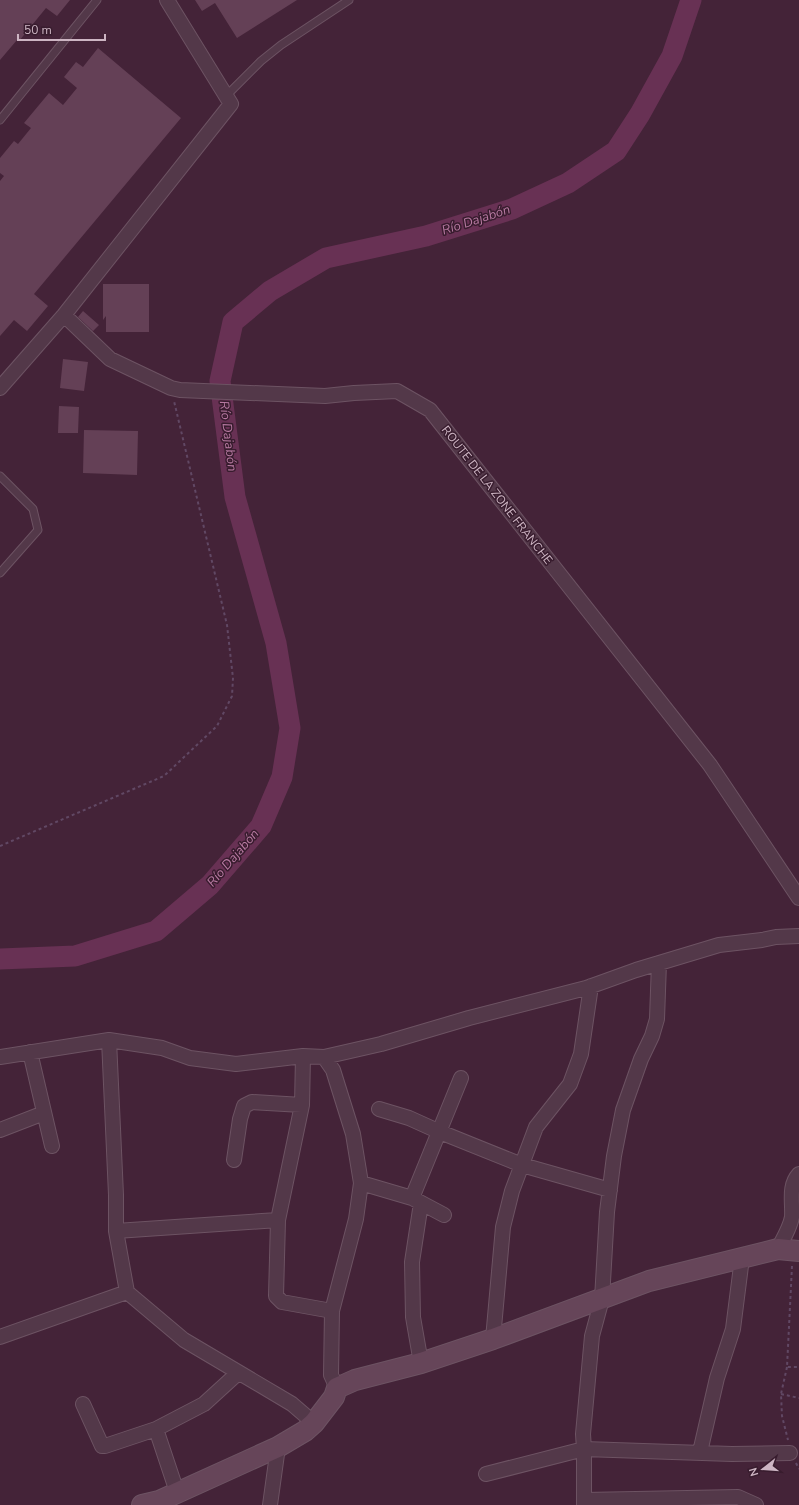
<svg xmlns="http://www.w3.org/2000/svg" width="799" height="1505" viewBox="0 0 799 1505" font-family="'Nunito Sans',sans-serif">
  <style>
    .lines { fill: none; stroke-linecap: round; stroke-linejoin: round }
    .river { stroke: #683154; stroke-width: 21 }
    .building { fill: #644056 }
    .lane-casing { stroke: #6d5363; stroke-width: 9 }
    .street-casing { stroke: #6d5363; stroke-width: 16 }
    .secondary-casing { stroke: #6d5363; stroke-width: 22 }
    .path { stroke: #614864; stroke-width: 2; stroke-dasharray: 3 3; stroke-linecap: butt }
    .lane { stroke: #533849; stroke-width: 7 }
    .street { stroke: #533849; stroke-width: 14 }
    .secondary { stroke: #664559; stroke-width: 20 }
    .labels { text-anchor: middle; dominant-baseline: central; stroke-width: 3; stroke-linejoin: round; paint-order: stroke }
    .street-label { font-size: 12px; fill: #cdb5c3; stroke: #381c2e }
    .water-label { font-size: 13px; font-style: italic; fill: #b779a1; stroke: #381c2e }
  </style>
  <rect width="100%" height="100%" fill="#442338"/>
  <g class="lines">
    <!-- river -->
    <path class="river" d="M 0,959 L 75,956 L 156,931 L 210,885 L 261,826 L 282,777 L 290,728 L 276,643 L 235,497 L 220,381 L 233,322 L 270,291 L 326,258 L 426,236 L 512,209 L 568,183 L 616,151 L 640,114 L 672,56 L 691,0"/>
  </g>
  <!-- building -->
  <path class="building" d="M 0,0 L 70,0 L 57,16 L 46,8 L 19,41 L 17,40 L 0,60 Z
    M 195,0 L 297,0 L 237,38 L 215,3 L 202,11 Z
    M 98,48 L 181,118 L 34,294 L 48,306 L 27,331 L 14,320 L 0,336 L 0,181 L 4,176 L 0,173 L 0,158 L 14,141 L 18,144 L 31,128 L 24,123 L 49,93 L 63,105 L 77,88 L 64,77 L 76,62 L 83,67 Z
    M 103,284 L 149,284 L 149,332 L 106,332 L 106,316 L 103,320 Z
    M 83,311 L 99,325 L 93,331 L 78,317 Z
    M 63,359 L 88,362 L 84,391 L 60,388 Z
    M 59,406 L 79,407 L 78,433 L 58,433 Z
    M 84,430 L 138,431 L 137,475 L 83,473 Z"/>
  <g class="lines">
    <defs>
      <path id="lane" d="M 226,96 L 261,61 L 281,45 L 349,0
        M 0,120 L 97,0
        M 0,476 L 33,509 L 38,530 L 0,573"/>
      <path id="street" d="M 64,315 L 110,359 L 171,388 L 180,390 L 325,396 L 354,393 L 397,391 L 430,410 L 710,765 L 799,898
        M 0,388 L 64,315 L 231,104 L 167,0
        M 109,1040 L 116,1195 L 116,1231 L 127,1292
        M 30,1052 L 52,1146
        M 303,1056 L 302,1105 L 278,1220 L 276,1296 L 282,1302 L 332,1311
        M 0,1057 L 109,1040 L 162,1048 L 190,1058 L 236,1064 L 303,1056 L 324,1057 L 381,1044 L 469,1018 L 586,988 L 636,970 L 719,945 L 762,940 L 776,937 L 799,936
        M 324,1057 L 333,1070 L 353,1134 L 361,1183 L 356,1219 L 332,1311 L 331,1375 L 337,1388
        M 379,1109 L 409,1118 L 440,1132 L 522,1165 L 610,1190
        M 0,1130 L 44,1113
        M 234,1160 L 240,1119 L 244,1106 L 252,1102 L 302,1105
        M 361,1183 L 412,1198 L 444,1215
        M 412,1198 L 461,1078
        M 116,1231 L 278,1220
        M 778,1249 C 783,1239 790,1228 792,1217 C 793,1202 788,1186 799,1174
        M 0,1337 L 127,1292 L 184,1340 L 292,1404 L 314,1423
        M 493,1339 L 503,1227 L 512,1191 L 536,1127 L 570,1084 L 581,1054 L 591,986
        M 421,1363 L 413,1317 L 412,1262 L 421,1203
        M 83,1404 L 102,1446 L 105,1446 L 156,1429 L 204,1404 L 238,1373
        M 156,1429 L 177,1492
        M 700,1452 L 717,1378 L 733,1329 L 742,1258
        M 486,1474 L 584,1449 L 732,1454 L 790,1453
        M 584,1500 L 738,1497 L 756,1505
        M 270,1505 L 278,1447
        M 584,1505 L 584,1449 L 583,1434 L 592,1336 L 602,1299 L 607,1212 L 614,1156 L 623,1110 L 641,1059 L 652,1036 L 657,1019 L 659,963"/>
      <path id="secondary" d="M 142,1505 L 159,1501 L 278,1447 L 305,1431 L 314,1423 L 334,1397 L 337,1388 L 355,1380 L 421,1363 L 493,1339 L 649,1281 L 778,1249 L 799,1251"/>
    </defs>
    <!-- lane casing -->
    <use href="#lane" class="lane-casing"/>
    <!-- street casing -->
    <use href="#street" class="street-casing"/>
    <!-- secondary casing -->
    <use href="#secondary" class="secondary-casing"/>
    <!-- path -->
    <path class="path" d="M 0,846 L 164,776 L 217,726 L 232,696 L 233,678 L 227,625 L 174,401
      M 792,1266 L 787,1367 L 799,1367
      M 787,1367 L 781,1394 L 782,1416 L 788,1440
      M 781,1394 L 799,1398
      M 796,1463 L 799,1469"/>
    <!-- lane -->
    <use href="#lane" class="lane"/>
    <!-- street -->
    <use href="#street" class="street"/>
    <!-- secondary -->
    <use href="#secondary" class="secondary"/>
  </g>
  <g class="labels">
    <!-- street labels -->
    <g class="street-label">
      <text transform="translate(497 495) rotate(52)">ROUTE DE LA ZONE FRANCHE</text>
    </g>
    <!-- water labels -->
    <g class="water-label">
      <text transform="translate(476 220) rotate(-18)">Río Dajabón</text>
      <text transform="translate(228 436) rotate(83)">Río Dajabón</text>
      <text transform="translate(233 858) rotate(-49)">Río Dajabón</text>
    </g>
  </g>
  <!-- north arrow -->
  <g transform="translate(763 1469) rotate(253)" stroke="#381c2e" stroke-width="3" paint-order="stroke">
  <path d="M0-3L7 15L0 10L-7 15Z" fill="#cdb5c3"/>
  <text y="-6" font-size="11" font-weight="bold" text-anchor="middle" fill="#cdb5c3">N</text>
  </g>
  <!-- scale -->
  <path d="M18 34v6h87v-6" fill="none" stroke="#cdb5c3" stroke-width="2"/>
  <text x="24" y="34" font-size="12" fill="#cdb5c3" stroke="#381c2e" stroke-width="3" paint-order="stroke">50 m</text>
</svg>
